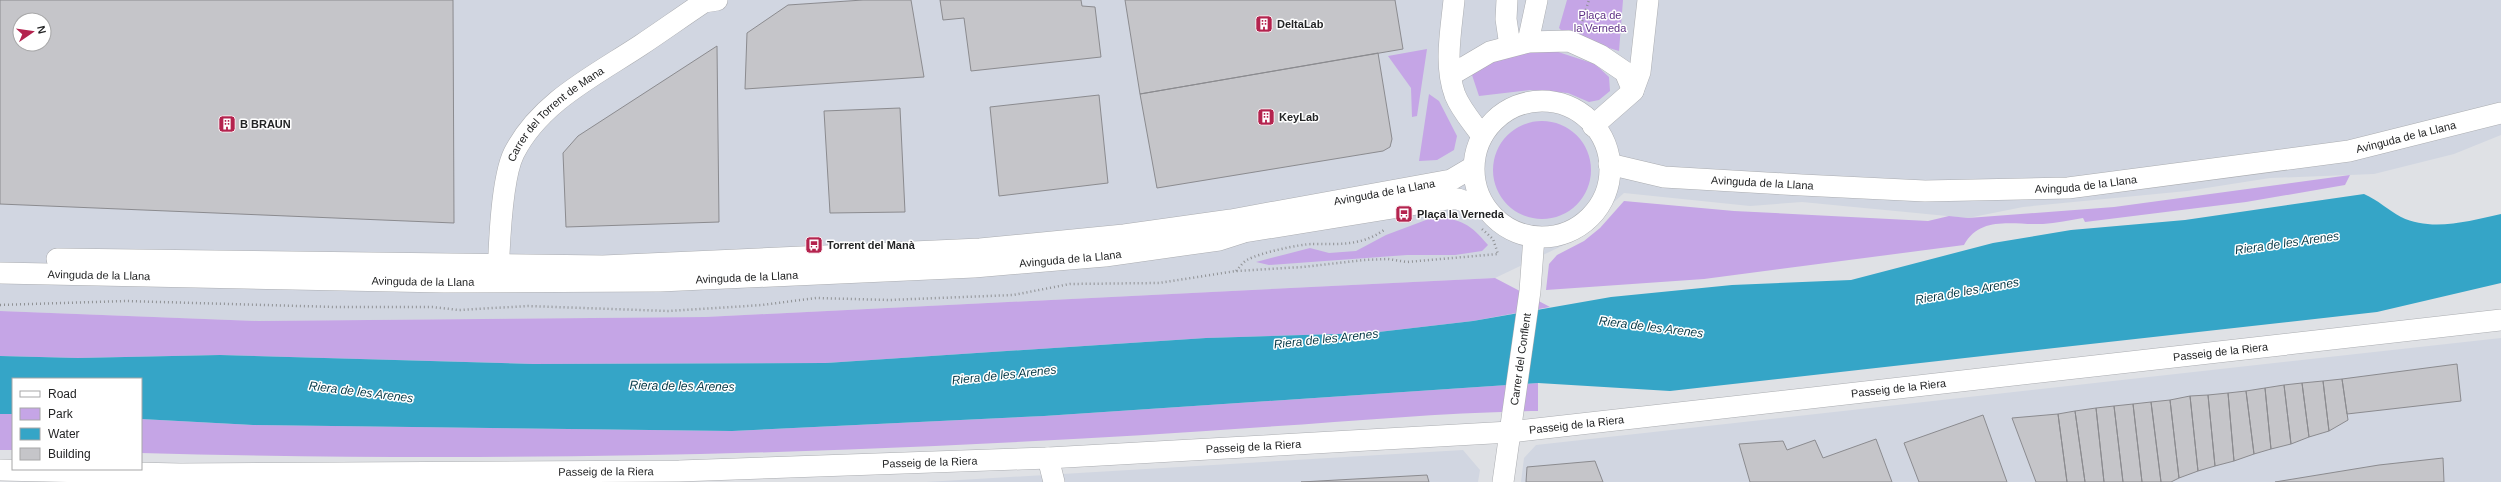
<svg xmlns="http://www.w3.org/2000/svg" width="2501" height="482" viewBox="0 0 2501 482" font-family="Arial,sans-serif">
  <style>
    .built { fill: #d1d6e1; fill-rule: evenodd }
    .green { fill: #c5a5e6 }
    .water { fill: #35a5c7 }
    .building { fill: #c5c5c9; stroke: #8b8b8f; fill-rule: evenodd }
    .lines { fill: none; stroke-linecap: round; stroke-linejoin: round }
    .street-casing { stroke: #abadb1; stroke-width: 22 }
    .path { stroke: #8f9194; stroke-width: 2.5; stroke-dasharray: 1 3; stroke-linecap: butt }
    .street { stroke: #fff; stroke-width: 21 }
    .labels { text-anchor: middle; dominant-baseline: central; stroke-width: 3; stroke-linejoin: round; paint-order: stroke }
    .park-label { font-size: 11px; fill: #5e3085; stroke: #fff }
    .poi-label { font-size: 11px; font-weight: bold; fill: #232425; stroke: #fff; text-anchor: start }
    .street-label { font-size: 11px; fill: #232425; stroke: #fff }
    .water-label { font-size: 12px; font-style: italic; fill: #043846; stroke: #fff }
  </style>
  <rect width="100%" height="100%" fill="#dfe1e5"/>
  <!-- built -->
  <path class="built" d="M 0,0 L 2501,0 L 2501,135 L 2454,154 L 2374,174 L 2270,178 L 2187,191 L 2023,207 L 1968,218 L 1802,202 L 1750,206 L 1624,193 L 1568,243 L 1495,278 L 705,317 L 258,321 L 0,311 ZM 20,20 L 44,20 L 44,44 L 20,44 Z
    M 2501,338 L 2501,482 L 1521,482 L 1524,458 L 1536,445 Z
    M 1463,450 L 1480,470 L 1478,482 L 926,482 Z"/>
  <!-- green -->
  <path class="green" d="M 1567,0 L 1623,0 L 1619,51 L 1566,35 L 1559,28 Z
    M 1427,49 L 1417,116 L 1412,117 L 1411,88 L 1388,56 Z
    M 1549,49 L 1595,64 L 1609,77 L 1610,91 L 1599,100 L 1589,102 L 1568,93 L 1530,90 L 1479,96 L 1472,75 C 1490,53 1522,51 1549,49 Z
    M 1429,94 L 1439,101 L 1457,136 L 1454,150 L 1437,160 L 1419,161 Z
    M1493 170a49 49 0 1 1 98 0a49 49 0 1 1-98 0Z
    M 2350,175 L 2345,185 L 2246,202 L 2085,222 L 2083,218 C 2070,220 2056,223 2043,224 C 2014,225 1980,215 1964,245 L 1704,279 L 1546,290 L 1549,264 L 1557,255 L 1584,241 L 1600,228 L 1624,201 L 1734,211 L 1928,221 L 1949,216 L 1968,218 L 2114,207 Z
    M 1434,217 C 1462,219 1470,224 1488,245 L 1482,251 L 1455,255 L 1407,255 L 1269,265 L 1256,262 L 1310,248 L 1329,253 L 1356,251 L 1386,235 Z
    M 1495,278 L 1550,307 L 1473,321 L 1370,333 L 1206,338 L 826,363 L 533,364 L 220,355 L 78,358 L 0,356 L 0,311 L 258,321 L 705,317 Z
    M 1538,383 L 1538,411 C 1447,412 1356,421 1264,427 C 1155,435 1045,441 935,446 C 670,458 405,460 141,453 L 141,419 L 253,425 L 732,431 L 1044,416 Z
    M 0,414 L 13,414 L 13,450 L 0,450 Z"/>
  <!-- water -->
  <path class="water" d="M 2364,194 C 2378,200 2388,210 2401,217 C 2432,232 2469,221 2501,214 L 2501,283 L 2377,312 L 1670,391 L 1538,383 L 1044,416 L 732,431 L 253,425 L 141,419 L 141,379 L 13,379 L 13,414 L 0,414 L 0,356 L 78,358 L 220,355 L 533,364 L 826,363 L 1206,338 L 1370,333 L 1473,321 L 1611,297 L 1732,285 L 1851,280 L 1993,243 L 2071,230 L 2185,220 Z"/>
  <!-- building -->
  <path class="building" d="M 0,0 L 453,0 L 454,223 L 0,204 ZM 20,20 L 44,20 L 44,44 L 20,44 Z
    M 863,0 L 911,0 L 924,77 L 745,89 L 747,33 L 788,5 Z
    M 940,0 L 1081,0 L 1082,6 L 1095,7 L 1101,57 L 971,71 L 964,18 L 943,20 Z
    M 1125,0 L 1395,0 L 1403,49 L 1140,94 Z
    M 717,46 L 719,222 L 566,227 L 563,153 L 578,136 Z
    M 1378,53 L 1392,139 L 1390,147 L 1383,151 L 1157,188 L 1140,94 Z
    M 1099,95 L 1108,183 L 999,196 L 990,107 Z
    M 900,108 L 905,212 L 830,213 L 824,111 Z
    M 2457,364 L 2461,401 L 2347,414 L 2342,379 Z
    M 2342,379 L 2348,420 L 2329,431 L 2323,381 Z
    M 2323,381 L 2329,431 L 2309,437 L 2302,383 Z
    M 2302,383 L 2309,437 L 2291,444 L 2284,385 Z
    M 2284,385 L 2291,444 L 2271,449 L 2265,388 Z
    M 2265,388 L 2271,449 L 2254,454 L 2246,391 Z
    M 2246,391 L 2254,454 L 2234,461 L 2228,393 Z
    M 2228,393 L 2234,461 L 2215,466 L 2208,395 Z
    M 2208,395 L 2215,466 L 2198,471 L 2190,396 Z
    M 2190,396 L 2198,471 L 2179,478 L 2170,400 Z
    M 2170,400 L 2179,478 L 2171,482 L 2161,482 L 2151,402 Z
    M 2151,402 L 2161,482 L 2142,482 L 2133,404 Z
    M 2133,404 L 2142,482 L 2123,482 L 2114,406 Z
    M 2114,406 L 2123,482 L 2104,482 L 2096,408 Z
    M 2096,408 L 2104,482 L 2085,482 L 2075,411 Z
    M 2075,411 L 2085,482 L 2067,482 L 2058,414 Z
    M 2058,414 L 2067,482 L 2036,482 L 2012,418 Z
    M 1983,415 L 2007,482 L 1919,482 L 1904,443 Z
    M 1876,439 L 1892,482 L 1750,482 L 1739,444 L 1783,441 L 1787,450 L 1815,440 L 1823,458 Z
    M 2443,458 L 2444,482 L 2275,482 L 2379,465 Z
    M 1595,461 L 1603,482 L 1526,482 L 1527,467 Z
    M 1427,475 L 1429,482 L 1301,482 Z"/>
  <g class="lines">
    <defs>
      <g id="street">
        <path d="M 1454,0 C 1451,31 1444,65 1455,95 C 1461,110 1473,123 1482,136"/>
        <path d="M 1507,0 L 1506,19 L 1510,46"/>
        <path d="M 1528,42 L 1537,0"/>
        <path d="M 1451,75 L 1490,52 L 1528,42 L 1569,41 L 1600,55 L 1625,72 L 1633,91"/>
        <circle cx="1542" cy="169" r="68"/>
        <path d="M 1593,126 L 1633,91 L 1640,72 L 1648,0"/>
        <path id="s1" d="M 1609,164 L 1664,177 L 1802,185 L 1925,191 L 2068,188 L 2349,151 L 2501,113"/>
        <path id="s2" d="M 57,259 L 603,266 L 980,249 L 1124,235 L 1231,220 L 1451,180 L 1473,167"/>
        <path id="s3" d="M 0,273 L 444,282 L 660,281 L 974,267 L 1105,256 L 1219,240 L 1244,232 L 1448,199 L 1458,199 L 1486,209"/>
        <path id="s4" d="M 498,279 C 499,249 501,179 514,153 C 540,102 594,76 641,45 C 662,31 683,16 704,2 L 717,0"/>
        <path d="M 1048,458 L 1054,482"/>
        <path id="s5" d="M 0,470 L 180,474 L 679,471 L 1048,458 L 1510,432 L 2501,320"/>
        <path id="s6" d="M 1503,482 L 1530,291 L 1534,237"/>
      </g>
    </defs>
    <!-- street casing -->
    <use href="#street" class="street-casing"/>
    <!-- path -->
    <path class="path" d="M 1581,25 L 1589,0
      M 1236,271 C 1240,267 1243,262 1247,260 C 1259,253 1300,244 1313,244 C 1340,244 1361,246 1384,230
      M 0,305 L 125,301 L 335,307 L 432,307 L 459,310 L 528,306 L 668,311 L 762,305 L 816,298 L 889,300 L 1013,295 L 1070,284 L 1159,283 L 1236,271 L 1303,267 L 1364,260 L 1388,259 L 1407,262 L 1498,254 L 1493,239 L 1482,229"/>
    <!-- street -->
    <use href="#street" class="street"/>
  </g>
  <!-- icons -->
  <defs>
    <symbol id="building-square" viewBox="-11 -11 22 22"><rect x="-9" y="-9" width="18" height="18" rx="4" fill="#b4234e" stroke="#fff"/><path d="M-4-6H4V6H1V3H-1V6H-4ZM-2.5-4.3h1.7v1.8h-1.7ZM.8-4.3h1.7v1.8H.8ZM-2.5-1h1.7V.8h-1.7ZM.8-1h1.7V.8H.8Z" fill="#fff"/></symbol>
    <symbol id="bus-square" viewBox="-11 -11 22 22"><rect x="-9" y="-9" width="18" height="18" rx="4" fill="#b4234e" stroke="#fff"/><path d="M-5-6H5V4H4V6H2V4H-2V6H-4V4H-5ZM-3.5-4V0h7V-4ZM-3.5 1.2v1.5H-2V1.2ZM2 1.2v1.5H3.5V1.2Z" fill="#fff"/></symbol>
  </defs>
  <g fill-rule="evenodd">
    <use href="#building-square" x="1254" y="14" width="20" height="20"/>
    <use href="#building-square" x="1256" y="107" width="20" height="20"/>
    <use href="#building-square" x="217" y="114" width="20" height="20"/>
    <use href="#bus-square" x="1394" y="204" width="20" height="20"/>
    <use href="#bus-square" x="804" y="235" width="20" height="20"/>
  </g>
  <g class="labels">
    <!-- park labels -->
    <g class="park-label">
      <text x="1600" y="15">Plaça de<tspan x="1600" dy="13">la Verneda</tspan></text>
    </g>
    <!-- poi labels -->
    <g class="poi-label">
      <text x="1277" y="24">DeltaLab</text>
      <text x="1279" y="117">KeyLab</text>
      <text x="240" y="124">B BRAUN</text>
      <text x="1417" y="214">Plaça la Verneda</text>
      <text x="827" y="245">Torrent del Manà</text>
    </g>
    <!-- street labels -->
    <g class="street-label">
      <text stroke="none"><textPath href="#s4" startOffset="185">Carrer del Torrent de Mana</textPath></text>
      <text stroke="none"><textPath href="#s1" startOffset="803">Avinguda de la Llana</textPath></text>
      <text stroke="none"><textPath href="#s1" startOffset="155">Avinguda de la Llana</textPath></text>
      <text stroke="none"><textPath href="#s1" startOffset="479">Avinguda de la Llana</textPath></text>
      <text stroke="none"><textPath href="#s2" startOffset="1332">Avinguda de la Llana</textPath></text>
      <text stroke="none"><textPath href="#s3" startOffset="1071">Avinguda de la Llana</textPath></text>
      <text stroke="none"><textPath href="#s3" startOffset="99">Avinguda de la Llana</textPath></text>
      <text stroke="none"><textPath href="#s3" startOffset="747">Avinguda de la Llana</textPath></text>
      <text stroke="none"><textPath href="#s3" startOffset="423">Avinguda de la Llana</textPath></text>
      <text stroke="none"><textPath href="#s5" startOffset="2226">Passeig de la Riera</textPath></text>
      <text stroke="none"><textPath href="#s6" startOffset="124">Carrer del Conflent</textPath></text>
      <text stroke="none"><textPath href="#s5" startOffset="1902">Passeig de la Riera</textPath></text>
      <text stroke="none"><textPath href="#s5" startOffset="1578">Passeig de la Riera</textPath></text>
      <text stroke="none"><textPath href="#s5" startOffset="1254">Passeig de la Riera</textPath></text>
      <text stroke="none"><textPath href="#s5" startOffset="930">Passeig de la Riera</textPath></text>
      <text stroke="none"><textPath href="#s5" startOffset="606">Passeig de la Riera</textPath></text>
    </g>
    <!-- water labels -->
    <g class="water-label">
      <text transform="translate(2287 243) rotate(-8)">Riera de les Arenes</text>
      <text transform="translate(1967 291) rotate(-10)">Riera de les Arenes</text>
      <text transform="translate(1651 327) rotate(7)">Riera de les Arenes</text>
      <text transform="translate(1326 339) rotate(-6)">Riera de les Arenes</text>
      <text transform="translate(1004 375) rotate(-6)">Riera de les Arenes</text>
      <text transform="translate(682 386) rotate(1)">Riera de les Arenes</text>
      <text transform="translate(361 392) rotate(7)">Riera de les Arenes</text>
    </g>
  </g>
  <!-- legend -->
  <rect x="12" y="378" width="130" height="92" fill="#ffffff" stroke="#a7a7a8"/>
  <rect x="20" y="391" width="20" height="6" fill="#ffffff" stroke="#a7a7a8"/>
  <text x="48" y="398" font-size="12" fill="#232425">Road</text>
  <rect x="20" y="408" width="20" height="12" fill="#c5a5e6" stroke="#a7a7a8"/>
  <text x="48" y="418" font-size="12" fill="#232425">Park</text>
  <rect x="20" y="428" width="20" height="12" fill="#35a5c7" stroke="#a7a7a8"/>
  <text x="48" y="438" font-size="12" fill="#232425">Water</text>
  <rect x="20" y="448" width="20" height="12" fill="#c5c5c9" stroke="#a7a7a8"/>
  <text x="48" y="458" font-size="12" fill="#232425">Building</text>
  <!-- north arrow -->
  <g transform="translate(32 32) rotate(77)"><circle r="19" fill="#ffffff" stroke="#a7a7a8"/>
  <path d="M0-3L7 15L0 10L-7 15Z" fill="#b4234e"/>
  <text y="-6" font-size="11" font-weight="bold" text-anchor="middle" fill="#232425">N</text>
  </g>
</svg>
